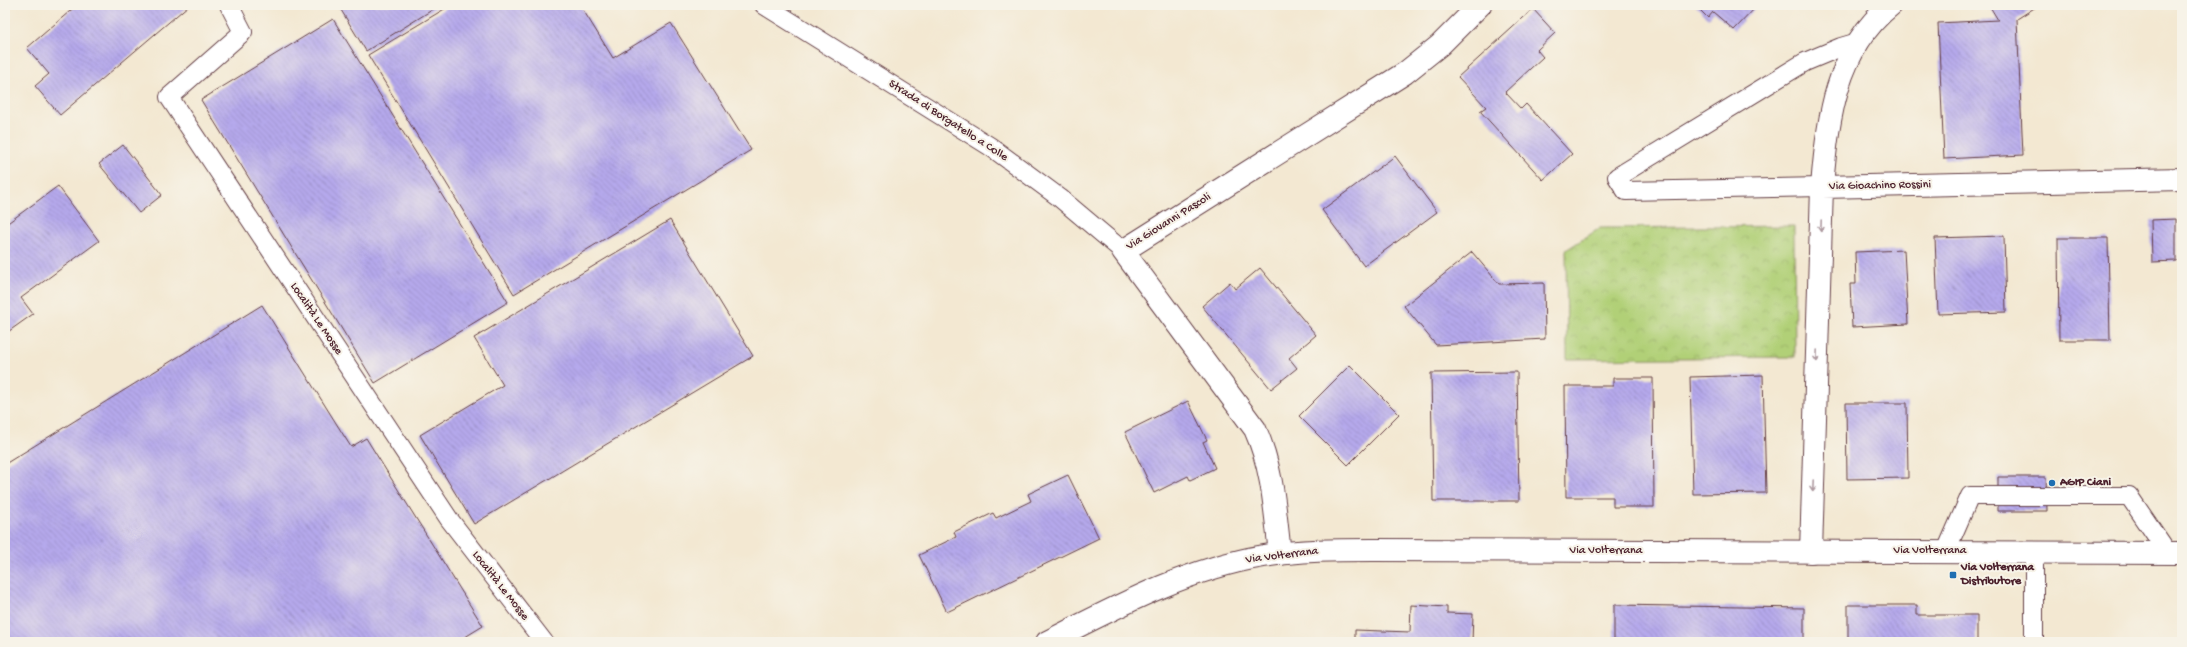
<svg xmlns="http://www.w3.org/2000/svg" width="2187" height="647" viewBox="0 0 2187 647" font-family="'Gochi Hand',sans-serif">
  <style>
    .park { fill: url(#park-crowns); stroke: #7e7851 }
    .building { fill: url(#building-back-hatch) }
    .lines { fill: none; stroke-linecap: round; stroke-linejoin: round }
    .service-casing { stroke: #633d44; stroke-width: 20 }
    .minor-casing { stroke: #633d44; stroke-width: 24 }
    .primary-casing { stroke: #633d44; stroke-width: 24 }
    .service { stroke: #fff; stroke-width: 18 }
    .minor { stroke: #fff; stroke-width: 22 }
    .primary { stroke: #fff; stroke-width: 22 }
    .oneway { stroke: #ae9aa0 }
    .poi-dot { fill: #1f6fb2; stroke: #f7f3e8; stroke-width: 1.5 }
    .labels { text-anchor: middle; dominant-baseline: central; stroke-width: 4; stroke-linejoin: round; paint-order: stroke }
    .street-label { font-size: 12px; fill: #4a1f2b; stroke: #f7f3e8 }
    .poi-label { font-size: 12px; font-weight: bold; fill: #4a1f2b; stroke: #f7f3e8; text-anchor: start }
  </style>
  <defs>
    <pattern id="park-crowns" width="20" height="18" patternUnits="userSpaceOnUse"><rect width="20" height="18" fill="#b1d077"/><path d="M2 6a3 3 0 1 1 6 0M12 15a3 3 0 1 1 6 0" fill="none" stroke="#9ab267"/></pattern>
    <pattern id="building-back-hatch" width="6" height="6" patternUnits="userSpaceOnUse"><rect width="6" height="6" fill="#b5a9ec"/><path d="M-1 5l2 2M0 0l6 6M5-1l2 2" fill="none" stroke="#9589bf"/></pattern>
  </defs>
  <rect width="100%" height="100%" fill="#f7f3e8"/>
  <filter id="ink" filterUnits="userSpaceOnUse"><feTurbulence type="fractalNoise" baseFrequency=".025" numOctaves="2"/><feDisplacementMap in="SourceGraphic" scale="8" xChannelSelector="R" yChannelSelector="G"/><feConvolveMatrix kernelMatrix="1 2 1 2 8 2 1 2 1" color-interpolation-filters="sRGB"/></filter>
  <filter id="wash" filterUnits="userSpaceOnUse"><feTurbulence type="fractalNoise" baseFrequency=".012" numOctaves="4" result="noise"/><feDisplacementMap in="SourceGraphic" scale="16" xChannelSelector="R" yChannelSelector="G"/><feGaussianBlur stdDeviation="0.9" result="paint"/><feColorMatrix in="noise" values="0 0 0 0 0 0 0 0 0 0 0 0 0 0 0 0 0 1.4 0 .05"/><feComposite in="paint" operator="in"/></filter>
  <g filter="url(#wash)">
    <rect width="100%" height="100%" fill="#f3e8d2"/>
    <!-- park -->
    <path class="park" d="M 1794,226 L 1795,357 L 1567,359 L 1566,250 L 1600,228 Z"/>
    <g id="blocks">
      <!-- building -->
      <path class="building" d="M 77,5 L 189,5 L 60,115 L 35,86 L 49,74 L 27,48 Z
        M 338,5 L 440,5 L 366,51 Z
        M 451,5 L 580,5 L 613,58 L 671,23 L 751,150 L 514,294 L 368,55 Z
        M 1695,5 L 1758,5 L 1734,30 L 1713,12 L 1708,18 Z
        M 1989,5 L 2039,5 L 2017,19 L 2023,155 L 1944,159 L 1938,23 L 1998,20 Z
        M 1533,9 L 1555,33 L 1537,50 L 1543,57 L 1505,92 L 1521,109 L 1526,104 L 1572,154 L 1543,180 L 1480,111 L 1486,107 L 1458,77 Z
        M 333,19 L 508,302 L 375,383 L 201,100 Z
        M 123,145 L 162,195 L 139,213 L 99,164 Z
        M 1395,156 L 1437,212 L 1364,266 L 1322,210 Z
        M 58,186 L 99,241 L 21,298 L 33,314 L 5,334 L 5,256 L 7,254 L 5,252 L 5,225 Z
        M 2176,219 L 2176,261 L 2152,262 L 2151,220 Z
        M 670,220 L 753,356 L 474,524 L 420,435 L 503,385 L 474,338 Z
        M 2004,236 L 2006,312 L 1938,314 L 1935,238 Z
        M 2058,238 L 2108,238 L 2110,340 L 2059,340 Z
        M 1904,250 L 1908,324 L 1852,327 L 1850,284 L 1856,284 L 1855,252 Z
        M 1472,252 L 1499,284 L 1544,283 L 1545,339 L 1436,345 L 1404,306 Z
        M 2180,257 L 2182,257 L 2182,295 L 2181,295 Z
        M 1260,268 L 1316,335 L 1289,358 L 1297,368 L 1271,389 L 1202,306 L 1230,282 L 1235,289 Z
        M 262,305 L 351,447 L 366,438 L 483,626 L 457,642 L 5,642 L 5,464 Z
        M 1350,365 L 1399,414 L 1348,465 L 1299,416 Z
        M 1517,372 L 1519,501 L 1433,501 L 1431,373 Z
        M 1763,375 L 1766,493 L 1693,494 L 1690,377 Z
        M 1613,378 L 1653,378 L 1654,507 L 1613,507 L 1613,497 L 1566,497 L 1565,386 L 1613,386 Z
        M 1188,401 L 1207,440 L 1203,442 L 1215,468 L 1190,480 L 1188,476 L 1154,493 L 1125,432 Z
        M 1846,403 L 1907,403 L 1908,478 L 1847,479 Z
        M 1068,475 L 1099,538 L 947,612 L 919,555 L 956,537 L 954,532 L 993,513 L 996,518 L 1031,501 L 1028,494 Z
        M 1998,477 L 2046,477 L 2047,511 L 1998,511 Z
        M 1411,605 L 1447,607 L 1447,613 L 1473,614 L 1472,642 L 1355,642 L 1355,630 L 1410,632 Z
        M 1614,605 L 1804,608 L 1804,642 L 1614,642 Z
        M 1848,605 L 1917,605 L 1917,615 L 1977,615 L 1977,642 L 1848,642 Z"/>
    </g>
  </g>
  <g filter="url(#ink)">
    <use href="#blocks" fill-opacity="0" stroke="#633d44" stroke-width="1"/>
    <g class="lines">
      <defs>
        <path id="service" d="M 229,5 L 243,32 L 169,97 L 449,519 L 544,642
          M 764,5 L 991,147 L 1060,198 L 1123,251
          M 1822,187 L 1626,191 L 1617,177 L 1805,62 L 1841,47 L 1858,42
          M 1946,551 L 1970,496 L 2129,496 L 2168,553
          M 2034,642 L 2034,552"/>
        <path id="minor" d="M 1822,187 L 2182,179
          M 1811,552 L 1822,187 C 1827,121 1836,49 1891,5
          M 1280,554 C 1275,511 1273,469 1255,429 L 1123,251 L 1405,73 L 1440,45 L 1480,5"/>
        <path id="primary" d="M 1047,642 C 1116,607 1186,569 1264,556 C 1300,550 1337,550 1373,550 L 2182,553"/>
      </defs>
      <!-- service casing -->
      <use href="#service" class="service-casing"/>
      <!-- minor casing -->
      <use href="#minor" class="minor-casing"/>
      <!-- primary casing -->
      <use href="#primary" class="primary-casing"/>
      <!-- service -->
      <use href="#service" class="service"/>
      <!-- minor -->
      <use href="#minor" class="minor"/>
      <!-- primary -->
      <use href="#primary" class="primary"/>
    </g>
    <!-- one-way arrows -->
    <defs><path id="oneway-shaft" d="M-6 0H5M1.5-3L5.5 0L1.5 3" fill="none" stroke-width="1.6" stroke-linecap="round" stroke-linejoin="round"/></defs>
    <g class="oneway">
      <use href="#oneway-shaft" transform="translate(1821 226) rotate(92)"/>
      <use href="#oneway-shaft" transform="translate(1817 356) rotate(92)"/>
      <use href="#oneway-shaft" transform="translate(1813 486) rotate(92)"/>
    </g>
  </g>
  <!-- markers -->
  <g class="poi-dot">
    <circle cx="2052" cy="483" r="4"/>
    <rect x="1949" y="571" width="8" height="8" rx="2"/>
  </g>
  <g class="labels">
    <!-- street labels -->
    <g class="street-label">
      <text transform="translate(948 121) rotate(33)">Strada di Borgatello a Colle</text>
      <text transform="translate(1880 186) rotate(-1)">Via Gioachino Rossini</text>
      <text transform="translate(1169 222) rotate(-32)">Via Giovanni Pascoli</text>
      <text transform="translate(316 319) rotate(56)">Località Le Mosse</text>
      <text x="1606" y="551">Via Volterrana</text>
      <text x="1930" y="551">Via Volterrana</text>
      <text transform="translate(1282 556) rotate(-7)">Via Volterrana</text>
      <text transform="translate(500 586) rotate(52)">Località Le Mosse</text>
    </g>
    <!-- poi labels -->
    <g class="poi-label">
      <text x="2060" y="483">AGIP Ciani</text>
      <text x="1961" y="568">Via Volterrana<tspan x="1961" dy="14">Distributore</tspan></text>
    </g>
  </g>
  <!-- margin -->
  <rect width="2187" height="647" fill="none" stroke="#f7f3e8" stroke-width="20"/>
</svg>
